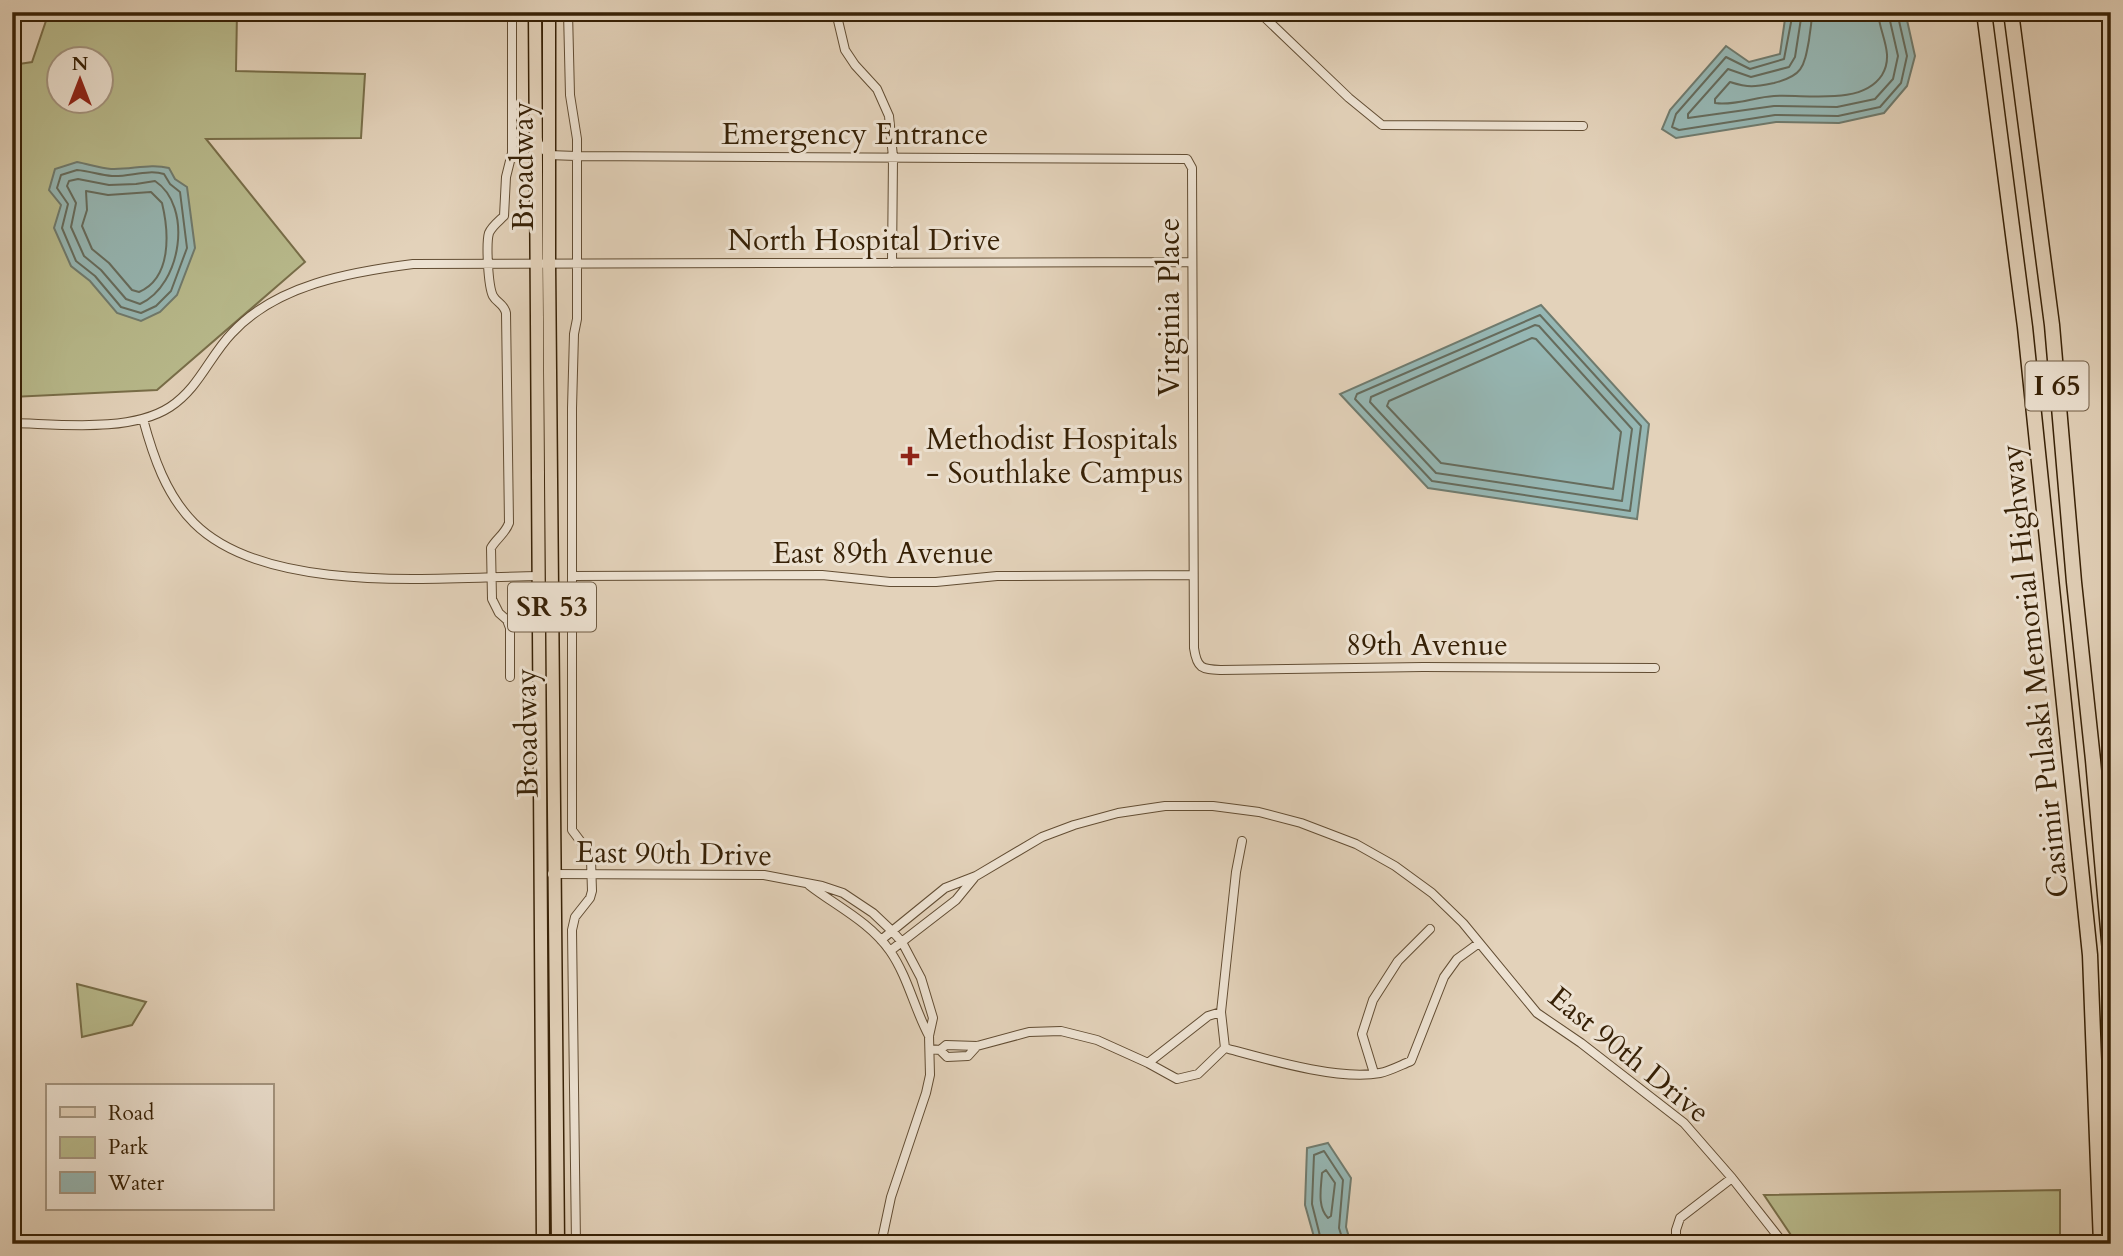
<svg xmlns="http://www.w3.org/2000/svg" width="2123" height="1256" viewBox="0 0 2123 1256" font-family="Cardo,serif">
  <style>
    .green { fill: #b8ba8c; stroke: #786e49; stroke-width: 2; fill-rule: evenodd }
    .water { fill: #96b7b4; stroke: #707b6e; stroke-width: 2 }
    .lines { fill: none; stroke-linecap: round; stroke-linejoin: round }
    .shore { stroke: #666c5d; stroke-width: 2 }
    .street-casing { stroke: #624d33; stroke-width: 10 }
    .primary-casing { stroke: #372106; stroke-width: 15 }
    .highway-casing { stroke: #372106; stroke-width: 17 }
    .street { stroke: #ede2d2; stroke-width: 8 }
    .primary { stroke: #e3d2ba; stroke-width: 12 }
    .highway { stroke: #e3d2ba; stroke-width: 14 }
    .poi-dot { fill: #8f2418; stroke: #ede2d2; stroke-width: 2.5 }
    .labels { text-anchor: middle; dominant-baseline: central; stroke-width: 6; stroke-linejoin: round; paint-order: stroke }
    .shield { fill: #ede2d2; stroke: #6e5b43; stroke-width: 2 }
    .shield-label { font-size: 28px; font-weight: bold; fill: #372106 }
    .street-label { font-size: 30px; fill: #372106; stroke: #ede2d2 }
    .poi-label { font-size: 30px; fill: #372106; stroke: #ede2d2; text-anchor: start }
  </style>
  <rect width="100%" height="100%" fill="#e3d2ba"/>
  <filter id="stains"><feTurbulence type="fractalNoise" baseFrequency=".00286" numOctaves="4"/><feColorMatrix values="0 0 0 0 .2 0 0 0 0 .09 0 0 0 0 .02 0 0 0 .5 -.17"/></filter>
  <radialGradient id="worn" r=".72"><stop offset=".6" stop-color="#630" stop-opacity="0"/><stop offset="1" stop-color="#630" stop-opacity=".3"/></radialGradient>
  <!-- green -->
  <path class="green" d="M 49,12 L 237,12 L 236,71 L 365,74 L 361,138 L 206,139 L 305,262 L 157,390 L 12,397 L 12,65 L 32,62 ZM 60,60 L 102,60 L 102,102 L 60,102 Z
    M 77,984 L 146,1002 L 132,1025 L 82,1037 Z
    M 2060,1190 L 2060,1244 L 1797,1244 L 1764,1195 Z"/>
  <!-- water -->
  <path class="water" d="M 1786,12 L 1903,12 L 1907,20 L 1915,56 L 1907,86 L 1884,113 L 1839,123 L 1776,122 L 1676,138 L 1662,129 L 1670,110 L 1726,46 L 1749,62 L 1780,54 Z
    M 77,162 C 88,164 100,168 111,169 C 131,170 150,163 169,168 L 175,179 L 187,187 L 195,248 L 177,295 L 160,312 L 141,321 L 117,313 L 90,281 L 71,266 L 54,228 L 61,205 L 49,190 L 55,169 Z
    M 1541,305 L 1649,424 L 1637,519 L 1428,488 L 1340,394 Z
    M 1328,1143 L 1351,1178 L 1346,1227 L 1351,1244 L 1316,1244 L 1305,1205 L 1307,1148 Z"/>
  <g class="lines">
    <!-- shore -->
    <path class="shore" d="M 1793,12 L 1784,59 L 1750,69 L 1726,57 L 1676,114 L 1672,127 L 1679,130 L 1775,115 L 1838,116 L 1880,107 L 1901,83 L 1907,56 L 1897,12
      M 1802,12 L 1795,57 L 1789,67 L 1751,77 L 1728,69 L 1688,114 L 1688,118 L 1774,106 L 1837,107 L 1875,99 L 1893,79 L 1898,56 L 1888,12
      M 1812,12 C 1812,22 1810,31 1809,40 C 1804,68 1802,76 1774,83 C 1754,87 1749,88 1730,82 L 1715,99 L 1715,103 C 1734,106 1755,97 1774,96 C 1806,94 1862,106 1882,75 C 1895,54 1879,33 1878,12
      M 77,170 C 89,171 100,175 112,176 C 129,177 148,169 164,174 L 170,184 L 180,192 L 187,248 L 171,291 L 156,306 L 141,313 L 121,307 L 95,276 L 76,261 L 62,228 L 68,204 L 57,188 L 61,175 Z
      M 78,179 L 109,185 L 136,184 L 155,181 C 193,206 182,285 140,304 L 126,299 L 101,270 L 84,256 L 71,227 L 76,203 L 67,186 L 69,181 Z
      M 86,191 L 108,195 L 151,192 L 162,203 C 169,232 172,278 139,292 L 132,290 L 109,263 L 92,249 L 82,226 L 87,210 Z
      M 1540,315 L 1641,426 L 1630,511 L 1432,481 L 1355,399 L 1357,394 Z
      M 1535,325 L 1539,326 L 1632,429 L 1622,501 L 1436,473 L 1370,402 L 1371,397 Z
      M 1532,338 L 1536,339 L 1621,432 L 1613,489 L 1441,463 L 1387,406 L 1389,401 Z
      M 1326,1170 L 1335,1183 L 1331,1216 L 1328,1218 C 1317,1207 1321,1188 1322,1173 Z
      M 1322,1244 L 1312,1204 L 1314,1155 L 1324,1151 L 1343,1180 L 1339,1228 L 1344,1244"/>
    <defs>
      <path id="street" d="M 568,12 L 570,95 L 577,139 L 577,319 L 574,334 L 572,408 L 572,830 L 587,850 L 591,860 L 592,891 L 590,898 L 575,917 L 572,930 L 576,1244
        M 836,12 L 845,50 L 855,65 L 877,89 L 889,116 L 893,157 L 892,263
        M 1259,12 L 1349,98 L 1382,125 L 1583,126
        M 537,138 L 539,144 L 549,155 L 576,156 L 1187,159 L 1192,168 L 1194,648 C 1197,669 1202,669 1221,670 L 1423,667 L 1655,668
        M 143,419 C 153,456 166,495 194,523 C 267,596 442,577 539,576
        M 12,423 C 59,424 130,433 170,407 C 199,388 209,357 232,333 C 276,285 350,272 413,264 L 1192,262
        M 572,576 L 822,575 L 890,582 L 936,582 L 997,576 L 1193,575
        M 510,677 L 510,628 L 507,620 L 499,613 L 492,599 L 491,548 C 496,539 505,534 509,523 L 506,313 C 504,304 497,303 493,296 C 488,286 486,243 489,233 C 492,226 499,221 504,216 L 506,177 L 512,153 L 512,12
        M 552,874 L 764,875 L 822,886 L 843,893 L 873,913 L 892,931 L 902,942 L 921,978 L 933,1018 L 929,1036 L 930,1075 L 926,1093 L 891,1197 L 881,1244
        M 809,885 C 836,906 870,922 890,951 C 908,977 914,1008 929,1036
        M 881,940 L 945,888 L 976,876 L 1042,837 L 1074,825 L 1118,813 L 1165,806 L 1213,806 L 1259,812 L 1301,823 L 1356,844 L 1395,866 L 1432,893 L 1463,923 L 1537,1013 L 1581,1043 L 1684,1123 L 1732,1178 L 1784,1244
        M 890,951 L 956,900 L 974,878
        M 1221,1012 L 1208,1016 L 1148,1063 L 1177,1079 L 1198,1074 L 1225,1048 L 1221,1012 L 1236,872 L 1242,841
        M 1225,1048 C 1266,1059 1339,1081 1380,1073 C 1390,1071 1401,1065 1411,1061 L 1444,977 L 1457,959 L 1479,943
        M 930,1049 L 940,1050 L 946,1045 L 977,1046 L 1029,1032 L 1061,1031 L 1097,1040 L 1148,1063
        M 940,1050 L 947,1057 L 968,1056 L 977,1046
        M 1374,1073 L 1362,1034 L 1373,1000 L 1398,961 L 1430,929
        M 1676,1244 L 1676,1230 L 1680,1218 L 1732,1178"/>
      <path id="primary" d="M 535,12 L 543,1244
        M 549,12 L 549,263 L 558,1244"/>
      <path id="highway" d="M 1984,12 L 2025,327 L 2090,955 L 2101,1244
        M 2011,12 L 2052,325 L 2074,582 L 2093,760 L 2111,963"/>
    </defs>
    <!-- street casing -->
    <use href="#street" class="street-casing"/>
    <!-- primary casing -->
    <use href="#primary" class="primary-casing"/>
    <!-- highway casing -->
    <use href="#highway" class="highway-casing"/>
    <!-- street -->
    <use href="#street" class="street"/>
    <!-- primary -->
    <use href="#primary" class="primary"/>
    <!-- highway -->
    <use href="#highway" class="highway"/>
  </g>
  <!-- markers -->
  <path class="poi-dot" d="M906.5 445.5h7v7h7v7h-7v7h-7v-7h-7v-7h7z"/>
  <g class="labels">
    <!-- shield labels -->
    <g class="shield">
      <rect x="2025.5" y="361.5" width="63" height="49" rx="5"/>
      <rect x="508" y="582.5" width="88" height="49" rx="5"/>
    </g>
    <g class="shield-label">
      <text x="2057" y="386">I 65</text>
      <text x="552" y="607">SR 53</text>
    </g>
    <!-- street labels -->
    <g class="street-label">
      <text x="855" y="134">Emergency Entrance</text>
      <text transform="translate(523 166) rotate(-90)">Broadway</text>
      <text x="864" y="240">North Hospital Drive</text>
      <text transform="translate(1169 307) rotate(-90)">Virginia Place</text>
      <text x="883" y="553">East 89th Avenue</text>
      <text x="1427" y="645">89th Avenue</text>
      <text transform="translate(2035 671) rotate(-96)">Casimir Pulaski Memorial Highway</text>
      <text transform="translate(527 733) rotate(-91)">Broadway</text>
      <text transform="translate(674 854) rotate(1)">East 90th Drive</text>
      <text transform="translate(1629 1055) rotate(39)">East 90th Drive</text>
    </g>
    <!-- poi labels -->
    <g class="poi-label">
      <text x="926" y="439">Methodist Hospitals<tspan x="926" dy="34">- Southlake Campus</tspan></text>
    </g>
  </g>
  <!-- margin -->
  <rect width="2123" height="1256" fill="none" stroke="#e3d2ba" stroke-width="42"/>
  <rect x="14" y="14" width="2095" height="1228" fill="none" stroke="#372106" stroke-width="3.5"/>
  <rect x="21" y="21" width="2081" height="1214" fill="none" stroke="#372106" stroke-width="2"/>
  <!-- legend -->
  <rect x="46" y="1084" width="228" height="126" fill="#ede2d2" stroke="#a49580" stroke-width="2"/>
  <rect x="60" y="1107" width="35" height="10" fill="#e3d2ba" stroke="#a49580" stroke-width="2"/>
  <text x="108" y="1120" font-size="21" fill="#372106">Road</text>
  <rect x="60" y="1137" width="35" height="21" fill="#b8ba8c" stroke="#a49580" stroke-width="2"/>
  <text x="108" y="1154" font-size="21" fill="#372106">Park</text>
  <rect x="60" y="1172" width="35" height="21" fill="#96b7b4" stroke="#a49580" stroke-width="2"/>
  <text x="108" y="1190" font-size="21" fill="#372106">Water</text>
  <!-- north arrow -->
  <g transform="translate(80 80)"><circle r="33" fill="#ede2d2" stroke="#a49580" stroke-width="2"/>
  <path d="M0-5L12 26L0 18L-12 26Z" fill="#8f2418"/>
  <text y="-10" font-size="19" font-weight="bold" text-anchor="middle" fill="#372106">N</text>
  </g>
  <rect width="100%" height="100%" filter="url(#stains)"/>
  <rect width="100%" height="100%" fill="url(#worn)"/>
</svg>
